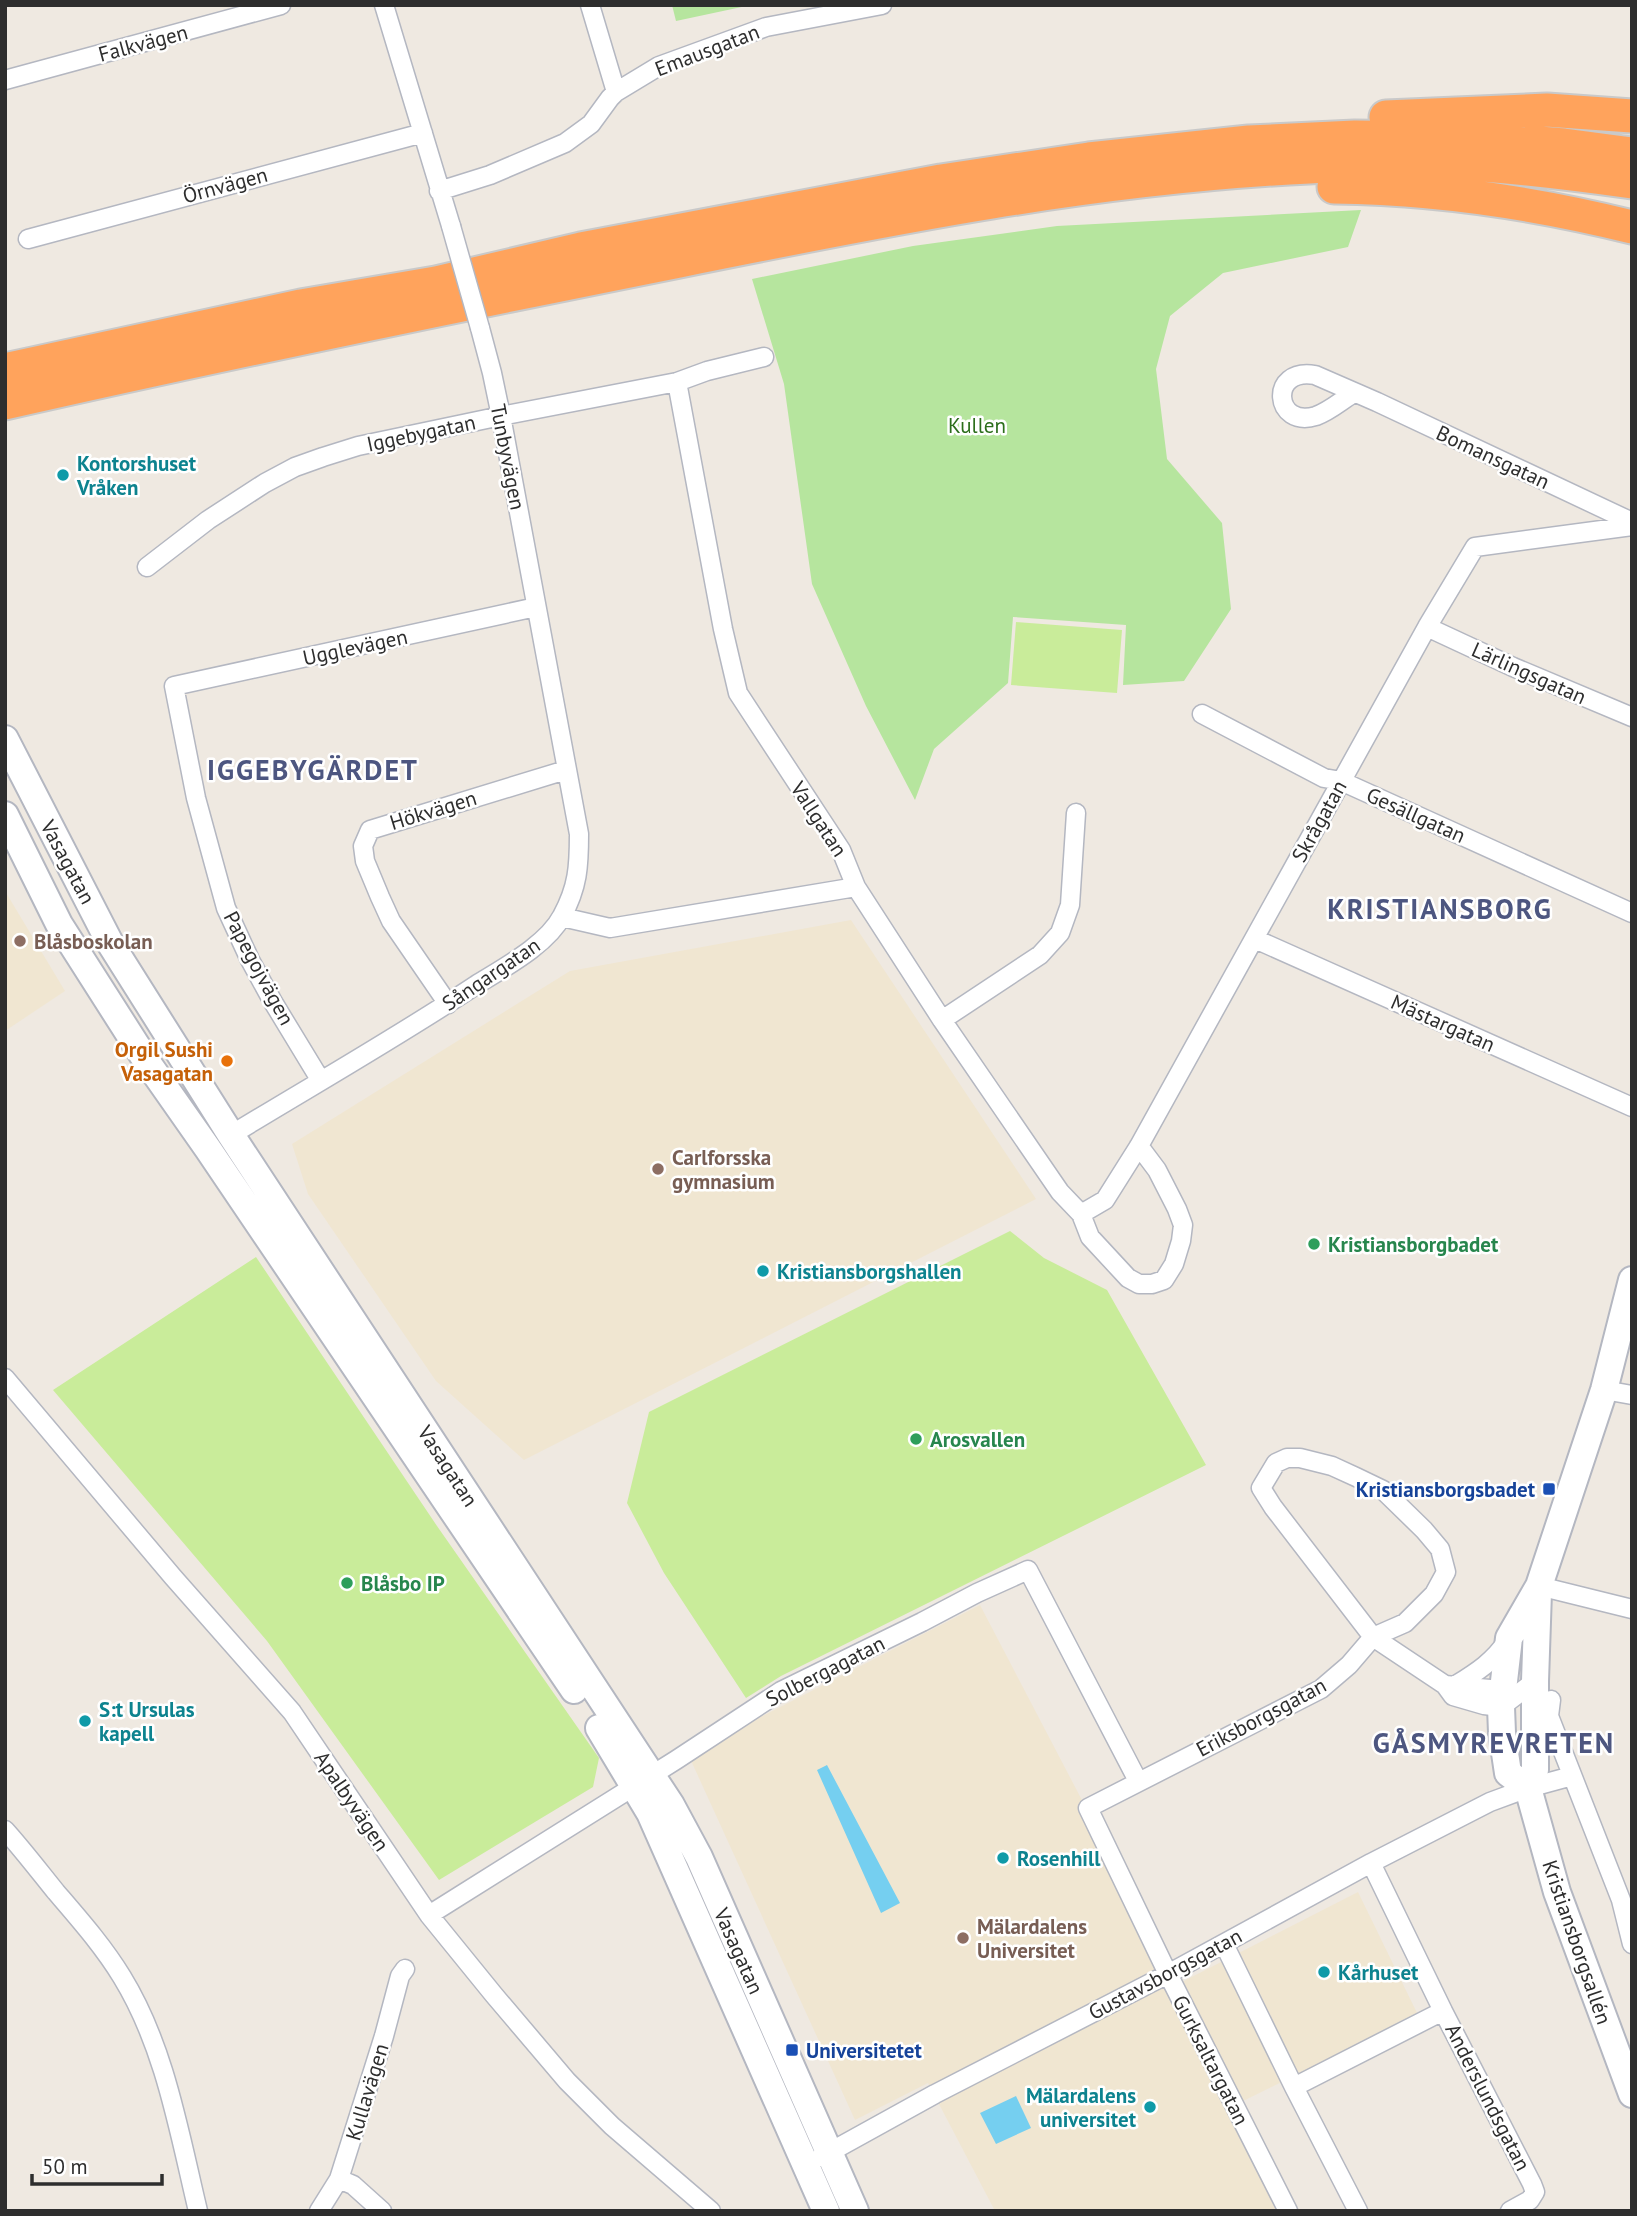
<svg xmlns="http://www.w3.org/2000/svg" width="1637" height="2216" viewBox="0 0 1637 2216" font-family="'PT Sans',sans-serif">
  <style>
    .education { fill: #f0e6d1 }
    .green { fill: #b6e59e }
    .pitch { fill: #c9ec9a }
    .water { fill: #75cff0 }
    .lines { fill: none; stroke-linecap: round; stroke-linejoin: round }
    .street-casing { stroke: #b4b7c1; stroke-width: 21 }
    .secondary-casing { stroke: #b4b7c1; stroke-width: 30 }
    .highway-casing { stroke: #c9c9c9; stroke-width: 37 }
    .street { stroke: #fff; stroke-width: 18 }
    .secondary { stroke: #fff; stroke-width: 26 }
    .highway { stroke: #ffa35c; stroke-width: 33 }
    .street-bridge-casing { stroke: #b4b7c1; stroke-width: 21; stroke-linecap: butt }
    .street-bridge { stroke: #fff; stroke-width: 18 }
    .culture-dot { fill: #0f9aa8; stroke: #fff; stroke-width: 2.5 }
    .education-dot { fill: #8d6e63; stroke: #fff; stroke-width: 2.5 }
    .food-dot { fill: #e8710a; stroke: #fff; stroke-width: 2.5 }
    .leisure-dot { fill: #2e9e5b; stroke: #fff; stroke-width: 2.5 }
    .transit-dot { fill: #1a4fb4; stroke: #fff; stroke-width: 2.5 }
    .labels { text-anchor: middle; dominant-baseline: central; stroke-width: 5; stroke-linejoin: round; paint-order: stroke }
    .street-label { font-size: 21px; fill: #2e2e2e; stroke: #fff }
    .park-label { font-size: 21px; fill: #2c6e1b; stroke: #fff }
    .culture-label { font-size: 21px; font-weight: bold; fill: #0d838f; stroke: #fff; text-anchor: start }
    .education-label { font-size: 21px; font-weight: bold; fill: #785e54; stroke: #fff; text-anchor: start }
    .food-label { font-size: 21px; font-weight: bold; fill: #c56008; stroke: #fff; text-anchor: end }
    .leisure-label { font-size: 21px; font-weight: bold; fill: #27864d; stroke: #fff; text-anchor: start }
    .transit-label { font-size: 21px; font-weight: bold; fill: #164399; stroke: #fff; text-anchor: end }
    .district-label { font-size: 28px; font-weight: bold; letter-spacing: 2px; fill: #4d5680; stroke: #fff }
  </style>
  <rect width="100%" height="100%" fill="#efe9e1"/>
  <!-- education -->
  <path class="education" d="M 5,891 L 65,991 L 5,1031 Z
    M 851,920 L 1036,1199 L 524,1460 L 436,1381 L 308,1194 L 292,1144 L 570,971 Z
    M 980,1605 L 1178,1984 L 1358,1892 L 1418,2015 L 1237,2104 L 1293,2211 L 995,2211 L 928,2083 L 855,2120 L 688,1754 Z"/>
  <!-- green -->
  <path class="green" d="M 672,5 L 751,5 L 676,21 Z
    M 1361,210 L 1348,247 L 1223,273 L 1170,316 L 1156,369 L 1167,459 L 1222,523 L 1231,609 L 1184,681 L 1123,685 L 1126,625 L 1013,617 L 1008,683 L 934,749 L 915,800 L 866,706 L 812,584 L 784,384 L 752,279 L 913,246 L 1057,226 Z"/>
  <!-- pitch -->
  <path class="pitch" d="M 1016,622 L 1122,630 L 1117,693 L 1011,685 Z
    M 1010,1231 L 1044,1258 L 1107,1290 L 1206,1465 L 781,1676 L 746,1698 L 664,1573 L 627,1503 L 649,1412 Z
    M 256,1257 L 437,1526 L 599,1758 L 593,1787 L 439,1880 L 267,1641 L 53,1390 Z"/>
  <!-- water -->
  <path class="water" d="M 827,1765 L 900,1903 L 881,1913 L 817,1770 Z
    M 1016,2096 L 1031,2128 L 996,2144 L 980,2113 Z"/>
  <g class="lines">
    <defs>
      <path id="street" d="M 384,5 L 451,226
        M 590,5 L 616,92
        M 5,80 L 281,5
        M 439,191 L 490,175 L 565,143 L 591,124 L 610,98 L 616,92 L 659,66 L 766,27 L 882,5
        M 28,239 L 423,133
        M 677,382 L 723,629 L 738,693 L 841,850 L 856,887 L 942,1020 L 1060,1192 L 1081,1214 L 1105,1200 L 1139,1146 L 1427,627 L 1475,547 L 1632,526
        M 1354,393 C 1342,400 1330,411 1316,416 C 1274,429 1268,367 1315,375 L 1377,402 L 1632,522
        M 147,567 L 208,520 L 265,483 L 295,467 L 323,457 L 358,446 L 501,416 L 677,382 L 707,371 L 764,357
        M 1427,627 L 1513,667 L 1632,717
        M 1202,714 L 1324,778 L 1341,781 L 1632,913
        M 562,917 L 610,928 L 856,887
        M 1255,939 L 1632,1107
        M 448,1004 L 391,921 L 380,897 L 365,861 L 363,846 L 370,830 L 566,770
        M 942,1020 L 1040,955 L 1060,933 L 1070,905 L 1076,813
        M 321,1081 L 273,1002 L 250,960 L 226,908 L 196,798 L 174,686 L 536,607
        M 231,1135 C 313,1085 396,1038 476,985 C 503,968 547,945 562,916 C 578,887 579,866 579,834 L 501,416 L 492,373 L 480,328
        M 1081,1214 L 1090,1237 L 1128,1278 L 1139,1284 L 1152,1284 L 1164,1280 L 1174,1264 L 1181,1241 L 1183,1225 L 1177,1209 L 1157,1170 L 1139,1146
        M 5,1378 L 173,1577 L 292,1712 L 429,1915 L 494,1995 L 567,2081 L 612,2126 L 711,2211
        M 1604,1390 L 1632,1395
        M 1539,1586 L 1632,1609
        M 1445,1685 L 1501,1690 L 1510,1693
        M 1456,1685 C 1477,1672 1494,1661 1507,1641
        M 1551,1700 L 1549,1716 L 1621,1900 L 1632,1944
        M 5,1830 C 23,1850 39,1871 56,1892 C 80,1920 103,1946 122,1977 C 165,2047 179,2132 198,2211
        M 1371,1863 L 1443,2011
        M 429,1915 L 676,1760 L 781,1691 L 922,1622 L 977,1593 L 1028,1570 L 1138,1781
        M 1224,1944 L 1294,2087 L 1358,2211
        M 1294,2087 L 1443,2011 L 1532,2184 L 1535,2192 L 1530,2200 L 1510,2211
        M 821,2157 L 935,2094 L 1168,1974 L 1371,1863 L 1490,1802 L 1528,1788 L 1572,1776
        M 339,2179 L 353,2185 L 382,2211
        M 319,2211 L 339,2179 L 384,2036 L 400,1976 L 405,1969
        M 1288,2211 L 1168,1974 L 1088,1808 L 1321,1689 L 1349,1665 L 1373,1637 L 1405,1623 L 1434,1594 L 1446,1572 L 1440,1549 L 1424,1530 L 1383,1490 L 1356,1477 L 1332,1466 L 1300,1458 L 1287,1458 L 1276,1463 L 1261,1488 L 1273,1507 L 1373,1637 L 1445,1685 L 1453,1696 L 1484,1705 L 1501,1707 L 1535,1681"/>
      <path id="secondary" d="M 5,739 L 110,943 L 231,1135 L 671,1805 L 699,1857 L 855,2211
        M 5,815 L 59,924 L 147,1062 L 208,1149 L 574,1690
        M 1632,1280 L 1604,1390 L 1539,1586 L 1509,1638 L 1501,1707 L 1502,1733 L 1508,1773 L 1528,1788 L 1557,1892 L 1632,2094
        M 599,1728 L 650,1813 L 826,2211
        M 1528,1788 L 1535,1770 L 1535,1681 L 1538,1592"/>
      <path id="highway" d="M 1386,117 L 1547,110 L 1632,116
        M 1334,187 C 1434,188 1535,203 1632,227
        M 5,370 L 301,306 L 436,283 L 581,249 L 941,181 L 1089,159 L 1249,142 L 1355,137 L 1491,139 L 1564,145 L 1632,154
        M 5,403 C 229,352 454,306 679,261 C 887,219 1096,177 1309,167 C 1367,164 1426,162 1483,165 C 1533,169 1582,175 1632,182"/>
    </defs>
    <!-- street casing -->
    <use href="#street" class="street-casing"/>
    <!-- secondary casing -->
    <use href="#secondary" class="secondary-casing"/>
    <!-- highway casing -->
    <use href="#highway" class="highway-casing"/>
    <!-- street -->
    <use href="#street" class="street"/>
    <!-- secondary -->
    <use href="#secondary" class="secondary"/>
    <!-- highway -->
    <use href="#highway" class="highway"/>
    <defs>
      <path id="street-bridge" d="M 451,226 L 480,328"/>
    </defs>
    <!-- street-bridge casing -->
    <use href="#street-bridge" class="street-bridge-casing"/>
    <!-- street-bridge -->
    <use href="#street-bridge" class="street-bridge"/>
  </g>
  <!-- markers -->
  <g class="culture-dot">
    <circle cx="63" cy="475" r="7"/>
    <circle cx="763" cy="1271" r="7"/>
    <circle cx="85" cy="1721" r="7"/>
    <circle cx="1003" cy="1858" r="7"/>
    <circle cx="1324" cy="1972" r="7"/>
    <circle cx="1150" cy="2107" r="7"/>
  </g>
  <g class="education-dot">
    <circle cx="20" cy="941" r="7"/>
    <circle cx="658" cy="1169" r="7"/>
    <circle cx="963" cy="1938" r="7"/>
  </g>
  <circle class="food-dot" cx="227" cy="1061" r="7"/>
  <g class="leisure-dot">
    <circle cx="1314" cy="1244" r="7"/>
    <circle cx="916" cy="1439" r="7"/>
    <circle cx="347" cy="1583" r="7"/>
  </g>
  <g class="transit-dot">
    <rect x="1542" y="1482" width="14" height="14" rx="3.5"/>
    <rect x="785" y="2043" width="14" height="14" rx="3.5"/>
  </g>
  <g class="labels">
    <!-- street labels -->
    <g class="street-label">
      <text transform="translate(143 43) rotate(-15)">Falkvägen</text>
      <text transform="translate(707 50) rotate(-21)">Emausgatan</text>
      <text transform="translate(225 185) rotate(-15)">Örnvägen</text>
      <text transform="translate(421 433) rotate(-12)">Iggebygatan</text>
      <text transform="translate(508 457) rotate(79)">Tunbyvägen</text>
      <text transform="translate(1493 457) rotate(25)">Bomansgatan</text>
      <text transform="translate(355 647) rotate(-12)">Ugglevägen</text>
      <text transform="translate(1529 673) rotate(24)">Lärlingsgatan</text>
      <text transform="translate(433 810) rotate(-17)">Hökvägen</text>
      <text transform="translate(1416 815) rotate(24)">Gesällgatan</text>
      <text transform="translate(819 819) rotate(57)">Vallgatan</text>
      <text transform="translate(1319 821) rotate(-61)">Skrågatan</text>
      <text transform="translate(68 862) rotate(62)">Vasagatan</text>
      <text transform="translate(259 968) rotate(62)">Papegojvägen</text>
      <text transform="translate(491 974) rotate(-34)">Sångargatan</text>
      <text transform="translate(1443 1023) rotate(24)">Mästargatan</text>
      <text transform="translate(448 1466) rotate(57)">Vasagatan</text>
      <text transform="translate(825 1671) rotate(-27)">Solbergagatan</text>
      <text transform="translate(1261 1717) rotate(-28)">Eriksborgsgatan</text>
      <text transform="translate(352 1801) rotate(56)">Apalbyvägen</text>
      <text transform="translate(1577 1942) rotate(71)">Kristiansborgsallén</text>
      <text transform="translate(739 1951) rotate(66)">Vasagatan</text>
      <text transform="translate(1165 1974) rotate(-28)">Gustavsborgsgatan</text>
      <text transform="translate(1211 2060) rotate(63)">Gurksaltargatan</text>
      <text transform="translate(367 2092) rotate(-73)">Kullavägen</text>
      <text transform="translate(1488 2097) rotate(63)">Anderslundsgatan</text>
    </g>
    <!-- park labels -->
    <g class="park-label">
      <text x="977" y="425">Kullen</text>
    </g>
    <!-- culture labels -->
    <g class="culture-label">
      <text x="77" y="463">Kontorshuset<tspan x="77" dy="24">Vråken</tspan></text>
      <text x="777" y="1271">Kristiansborgshallen</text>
      <text x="99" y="1709">S:t Ursulas<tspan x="99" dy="24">kapell</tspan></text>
      <text x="1017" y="1858">Rosenhill</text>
      <text x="1338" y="1972">Kårhuset</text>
      <text x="1136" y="2095" text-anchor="end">Mälardalens<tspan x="1136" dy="24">universitet</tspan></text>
    </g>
    <!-- education labels -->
    <g class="education-label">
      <text x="34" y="941">Blåsboskolan</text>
      <text x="672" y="1157">Carlforsska<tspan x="672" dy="24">gymnasium</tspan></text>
      <text x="977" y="1926">Mälardalens<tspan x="977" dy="24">Universitet</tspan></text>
    </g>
    <!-- food labels -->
    <g class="food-label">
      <text x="213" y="1049">Orgil Sushi<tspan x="213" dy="24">Vasagatan</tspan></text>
    </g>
    <!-- leisure labels -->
    <g class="leisure-label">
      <text x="1328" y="1244">Kristiansborgbadet</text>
      <text x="930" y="1439">Arosvallen</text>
      <text x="361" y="1583">Blåsbo IP</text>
    </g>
    <!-- transit labels -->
    <g class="transit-label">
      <text x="1535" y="1489">Kristiansborgsbadet</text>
      <text x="806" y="2050" text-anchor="start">Universitetet</text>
    </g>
    <!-- district labels -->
    <g class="district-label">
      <text x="313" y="769">IGGEBYGÄRDET</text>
      <text x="1440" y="908">KRISTIANSBORG</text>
      <text x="1494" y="1742">GÅSMYREVRETEN</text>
    </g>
  </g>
  <!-- border -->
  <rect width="1637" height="2216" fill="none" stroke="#2e2e2e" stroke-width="14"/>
  <!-- scale -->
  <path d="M32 2174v10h130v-10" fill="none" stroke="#2e2e2e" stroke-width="3.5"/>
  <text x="42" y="2174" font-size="21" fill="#2e2e2e" stroke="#ffffff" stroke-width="5" paint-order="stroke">50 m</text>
</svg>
